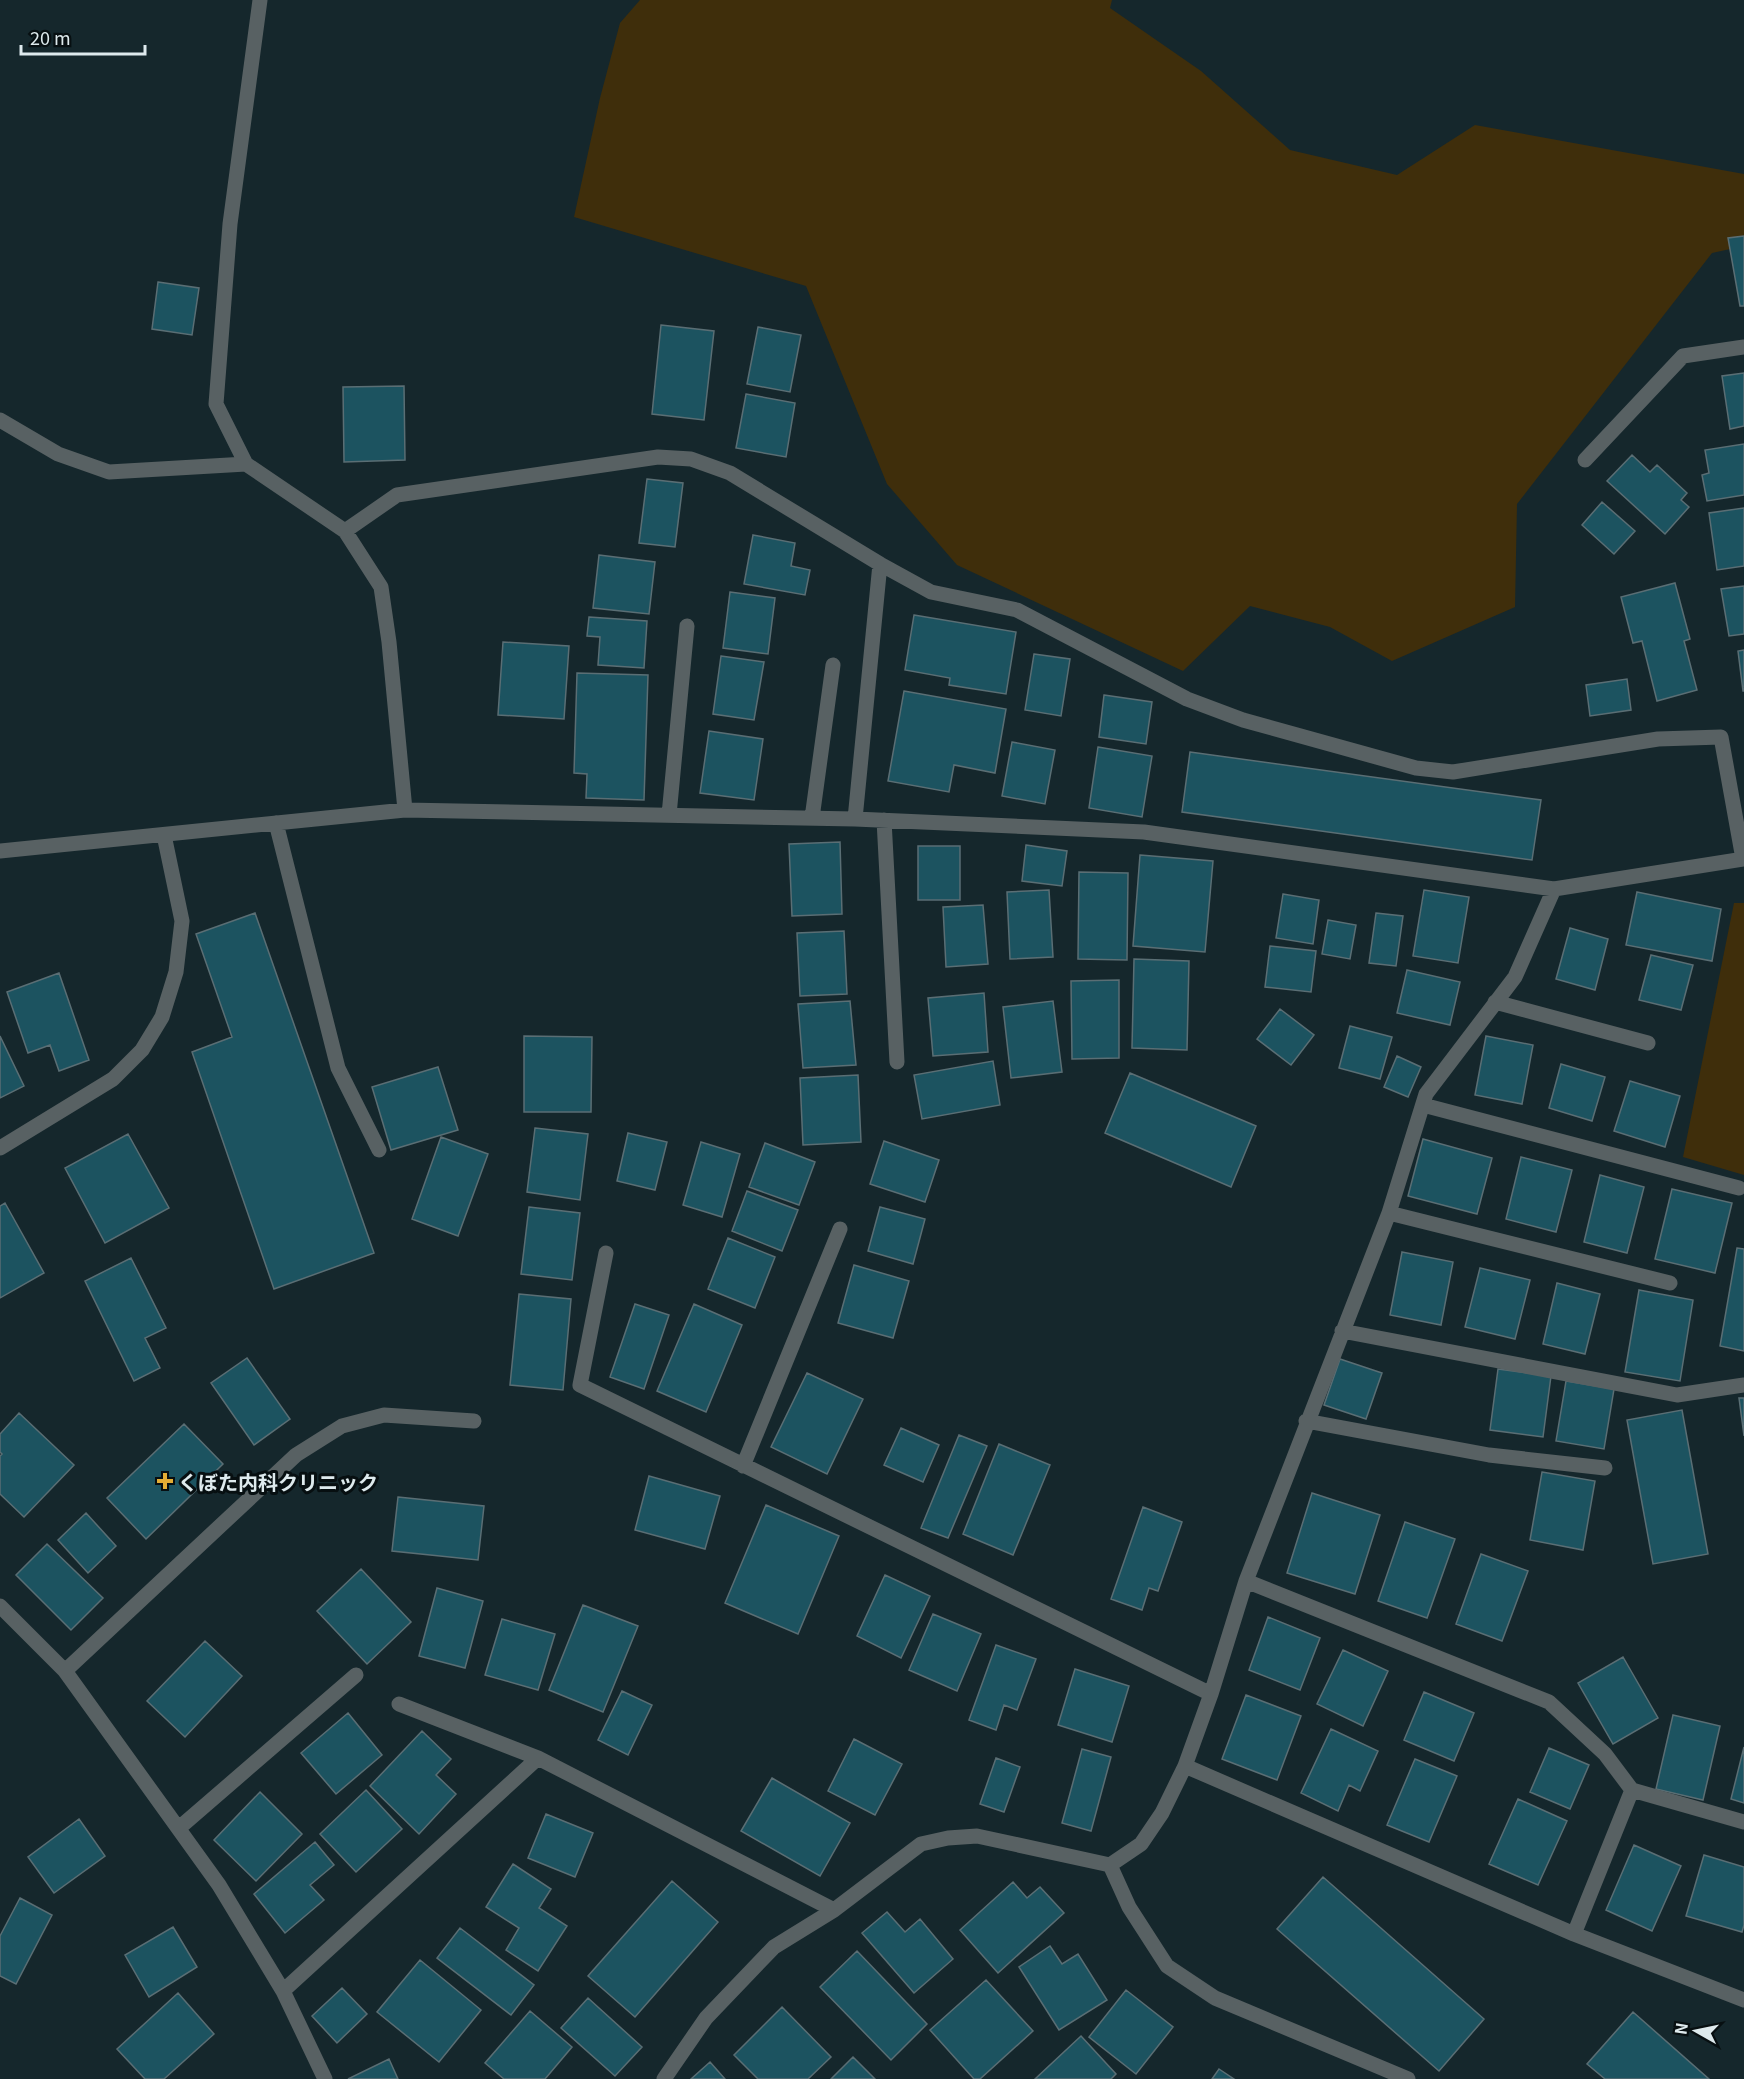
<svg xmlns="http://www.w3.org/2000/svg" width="1744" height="2079" viewBox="0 0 1744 2079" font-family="Georgia,'Noto Sans JP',serif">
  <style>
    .green { fill: #3f2e0b }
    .building { fill: #1c5360; stroke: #5a6e74; stroke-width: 1.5 }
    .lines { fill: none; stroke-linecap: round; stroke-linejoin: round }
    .minor { stroke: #586163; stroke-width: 15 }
    .poi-dot { fill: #e4ae35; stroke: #070f11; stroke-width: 2 }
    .labels { text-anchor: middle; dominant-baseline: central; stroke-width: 6; stroke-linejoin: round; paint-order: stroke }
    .poi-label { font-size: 20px; font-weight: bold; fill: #deeaed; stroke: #070f11; text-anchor: start }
  </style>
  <rect width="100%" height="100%" fill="#15272c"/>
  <!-- green -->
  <path class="green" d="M 640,0 L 1112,0 L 1110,8 L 1201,71 L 1290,150 L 1397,175 L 1475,125 L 1744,174 L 1744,246 L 1712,253 L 1517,504 L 1515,607 L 1392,661 L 1330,627 L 1250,606 L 1183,671 L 957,565 L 887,484 L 806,286 L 574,217 L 600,98 L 620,23 Z
    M 1734,903 L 1744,903 L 1744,1175 L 1683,1157 Z"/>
  <!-- building -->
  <path class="building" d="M 1744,236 L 1744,306 L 1740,306 L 1728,238 Z
    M 158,282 L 199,288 L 192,335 L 152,329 Z
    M 661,325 L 714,331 L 704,420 L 652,414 Z
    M 758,327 L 801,335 L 790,392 L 747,384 Z
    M 1744,373 L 1744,426 L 1730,429 L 1722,376 Z
    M 404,386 L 405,460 L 344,462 L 343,387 Z
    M 746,394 L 795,403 L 786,457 L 736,448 Z
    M 1744,444 L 1744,495 L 1707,501 L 1702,475 L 1709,473 L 1705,450 Z
    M 1632,455 L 1650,472 L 1657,465 L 1687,493 L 1681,500 L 1689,507 L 1665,534 L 1607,481 Z
    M 647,479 L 683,483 L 675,547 L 639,543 Z
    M 1602,502 L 1635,531 L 1614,554 L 1582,525 Z
    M 1744,508 L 1744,566 L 1717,570 L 1709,513 Z
    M 753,535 L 795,543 L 791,566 L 810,570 L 805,595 L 744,584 Z
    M 599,555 L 655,562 L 649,614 L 593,608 Z
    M 1675,583 L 1690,639 L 1684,641 L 1697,690 L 1657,701 L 1642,641 L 1633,643 L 1621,597 Z
    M 1744,586 L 1744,634 L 1729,636 L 1721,589 Z
    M 730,592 L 775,598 L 768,654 L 723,648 Z
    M 914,615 L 1016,632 L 1006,694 L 949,685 L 950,678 L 905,670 Z
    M 589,617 L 647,621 L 644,668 L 598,665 L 600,637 L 587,636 Z
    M 503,642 L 569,646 L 564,719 L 498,715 Z
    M 1744,650 L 1744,691 L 1743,691 L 1738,651 Z
    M 1034,654 L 1070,659 L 1061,716 L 1025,710 Z
    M 721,656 L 764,662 L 754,720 L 713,714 Z
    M 577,673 L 648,675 L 644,800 L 586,798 L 587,774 L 574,773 Z
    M 1627,679 L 1631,710 L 1590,716 L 1586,685 Z
    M 904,691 L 1006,709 L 995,773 L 954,765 L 949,792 L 888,781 Z
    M 1104,695 L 1152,702 L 1146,744 L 1099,737 Z
    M 709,731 L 763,739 L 754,800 L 700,793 Z
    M 1012,742 L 1055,750 L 1045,804 L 1002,796 Z
    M 1098,747 L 1152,756 L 1142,817 L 1089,808 Z
    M 1190,752 L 1541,800 L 1532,860 L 1182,812 Z
    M 840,842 L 842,914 L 792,916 L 789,844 Z
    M 1026,845 L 1067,851 L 1062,886 L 1022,881 Z
    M 918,846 L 960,846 L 960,900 L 918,900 Z
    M 1140,855 L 1213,861 L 1205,952 L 1133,946 Z
    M 1079,872 L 1128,873 L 1127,960 L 1078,959 Z
    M 1049,890 L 1053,957 L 1010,959 L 1007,892 Z
    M 1424,890 L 1469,897 L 1458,963 L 1413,956 Z
    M 1637,892 L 1721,909 L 1712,961 L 1626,945 Z
    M 1283,894 L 1319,900 L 1313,944 L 1276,938 Z
    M 983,905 L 988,964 L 946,967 L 943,907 Z
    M 255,913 L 374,1253 L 274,1289 L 192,1052 L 232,1037 L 196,934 Z
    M 1376,913 L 1403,916 L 1396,966 L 1369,963 Z
    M 1328,920 L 1356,925 L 1350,959 L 1322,954 Z
    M 1570,928 L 1608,939 L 1595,990 L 1556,979 Z
    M 844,931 L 847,994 L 800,996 L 797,933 Z
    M 1270,946 L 1316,951 L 1311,992 L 1265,987 Z
    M 1651,955 L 1693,965 L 1681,1010 L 1639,1000 Z
    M 1134,959 L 1189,961 L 1187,1050 L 1132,1048 Z
    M 1407,970 L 1460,982 L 1450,1025 L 1397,1013 Z
    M 59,973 L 89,1060 L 59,1071 L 50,1045 L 28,1053 L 7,992 Z
    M 1119,980 L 1119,1058 L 1072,1059 L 1071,981 Z
    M 984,993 L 988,1052 L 933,1056 L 928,998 Z
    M 850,1001 L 856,1065 L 803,1068 L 798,1004 Z
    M 1053,1001 L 1062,1072 L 1011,1078 L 1003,1007 Z
    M 1280,1009 L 1314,1035 L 1291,1065 L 1257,1039 Z
    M 1350,1026 L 1392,1037 L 1380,1079 L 1339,1068 Z
    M 0,1036 L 24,1086 L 0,1098 Z
    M 524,1036 L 592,1037 L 591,1112 L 524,1112 Z
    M 1486,1036 L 1533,1045 L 1522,1104 L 1475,1095 Z
    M 1397,1056 L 1421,1067 L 1408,1097 L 1384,1087 Z
    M 993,1061 L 1000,1105 L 922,1119 L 914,1075 Z
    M 1561,1064 L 1605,1077 L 1592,1121 L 1549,1108 Z
    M 438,1067 L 458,1130 L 391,1150 L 372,1087 Z
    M 1130,1073 L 1256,1126 L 1231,1187 L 1105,1133 Z
    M 858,1075 L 861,1142 L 803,1145 L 800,1078 Z
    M 1630,1081 L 1680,1096 L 1665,1147 L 1614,1131 Z
    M 535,1128 L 588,1134 L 580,1200 L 527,1192 Z
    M 628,1133 L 667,1142 L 655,1190 L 617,1181 Z
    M 128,1134 L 169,1208 L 105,1243 L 65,1168 Z
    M 441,1137 L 488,1154 L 458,1236 L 412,1219 Z
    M 1423,1139 L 1492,1158 L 1477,1214 L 1408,1196 Z
    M 884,1141 L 939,1160 L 925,1202 L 870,1184 Z
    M 701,1142 L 740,1154 L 722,1217 L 683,1205 Z
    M 765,1143 L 815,1162 L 799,1205 L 749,1187 Z
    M 1521,1157 L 1572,1170 L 1556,1232 L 1506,1219 Z
    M 1600,1175 L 1644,1187 L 1627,1253 L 1584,1242 Z
    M 1672,1189 L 1732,1203 L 1715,1273 L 1655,1259 Z
    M 747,1191 L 798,1210 L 782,1251 L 732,1231 Z
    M 5,1203 L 44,1273 L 0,1298 L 0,1206 Z
    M 529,1207 L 580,1213 L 572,1280 L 521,1274 Z
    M 880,1207 L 925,1219 L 913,1264 L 868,1251 Z
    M 728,1238 L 775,1257 L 755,1308 L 708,1289 Z
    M 1737,1248 L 1744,1249 L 1744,1351 L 1720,1346 Z
    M 1402,1252 L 1453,1262 L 1441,1325 L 1390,1315 Z
    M 131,1258 L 166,1328 L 145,1338 L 160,1368 L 134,1381 L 85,1281 Z
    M 854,1265 L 909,1281 L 893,1338 L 838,1323 Z
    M 1480,1268 L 1530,1280 L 1515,1339 L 1465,1327 Z
    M 1557,1283 L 1600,1294 L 1585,1354 L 1543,1344 Z
    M 1639,1290 L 1693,1300 L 1680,1381 L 1625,1372 Z
    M 519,1294 L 571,1299 L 563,1390 L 510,1385 Z
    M 635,1304 L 669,1315 L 644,1389 L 610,1377 Z
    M 694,1304 L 742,1325 L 706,1412 L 657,1391 Z
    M 247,1358 L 290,1419 L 254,1445 L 211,1383 Z
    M 1340,1359 L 1382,1373 L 1366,1419 L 1324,1405 Z
    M 1498,1369 L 1551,1376 L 1543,1437 L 1490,1430 Z
    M 807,1373 L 863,1399 L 827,1474 L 771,1447 Z
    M 1566,1381 L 1614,1389 L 1604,1449 L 1556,1441 Z
    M 1739,1398 L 1744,1398 L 1744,1436 Z
    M 1682,1410 L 1708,1554 L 1653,1564 L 1627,1420 Z
    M 19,1413 L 74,1465 L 24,1517 L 0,1494 L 0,1456 L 2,1454 L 0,1452 L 0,1434 Z
    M 184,1424 L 223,1464 L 146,1539 L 107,1498 Z
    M 901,1428 L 939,1445 L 923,1482 L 884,1465 Z
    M 959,1435 L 987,1446 L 948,1538 L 921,1528 Z
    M 999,1444 L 1050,1465 L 1013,1555 L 963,1534 Z
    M 1542,1472 L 1595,1481 L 1583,1550 L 1530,1540 Z
    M 649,1476 L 720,1496 L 705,1549 L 635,1530 Z
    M 1312,1493 L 1380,1515 L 1355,1594 L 1287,1573 Z
    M 398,1497 L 484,1506 L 478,1560 L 392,1551 Z
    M 766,1505 L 839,1536 L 798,1634 L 725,1603 Z
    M 1143,1507 L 1182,1522 L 1158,1591 L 1149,1588 L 1142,1610 L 1111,1599 Z
    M 86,1513 L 116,1546 L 88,1573 L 58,1540 Z
    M 1405,1522 L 1455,1539 L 1427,1618 L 1378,1601 Z
    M 47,1544 L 103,1598 L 71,1630 L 16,1575 Z
    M 1481,1554 L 1528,1571 L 1502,1641 L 1456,1624 Z
    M 361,1569 L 411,1622 L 367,1664 L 317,1611 Z
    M 885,1575 L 930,1596 L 901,1658 L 857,1636 Z
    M 437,1588 L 483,1601 L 465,1668 L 419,1656 Z
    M 583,1605 L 638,1626 L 603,1712 L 549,1690 Z
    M 933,1614 L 981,1634 L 957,1691 L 909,1670 Z
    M 1268,1617 L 1320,1638 L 1300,1690 L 1249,1670 Z
    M 502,1619 L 555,1634 L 538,1690 L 485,1675 Z
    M 205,1641 L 242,1676 L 185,1737 L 147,1701 Z
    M 996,1645 L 1036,1659 L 1017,1710 L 1004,1705 L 996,1730 L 969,1720 Z
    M 1343,1650 L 1388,1671 L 1363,1726 L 1317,1704 Z
    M 1623,1657 L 1658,1718 L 1613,1744 L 1578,1683 Z
    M 1075,1669 L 1129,1686 L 1112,1742 L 1058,1725 Z
    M 622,1691 L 652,1705 L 628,1755 L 598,1740 Z
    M 1424,1692 L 1474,1713 L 1454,1761 L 1404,1740 Z
    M 1246,1695 L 1301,1716 L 1277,1780 L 1222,1759 Z
    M 348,1713 L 382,1755 L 336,1794 L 301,1753 Z
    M 1673,1715 L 1720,1726 L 1703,1800 L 1656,1789 Z
    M 1331,1729 L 1378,1751 L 1360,1791 L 1349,1785 L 1338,1811 L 1301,1793 Z
    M 422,1731 L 451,1759 L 436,1775 L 456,1794 L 419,1834 L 370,1786 Z
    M 854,1739 L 902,1764 L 875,1815 L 828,1791 Z
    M 1744,1747 L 1744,1803 L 1731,1799 Z
    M 1549,1748 L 1589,1765 L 1570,1809 L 1530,1792 Z
    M 1082,1749 L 1111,1757 L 1091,1831 L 1062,1823 Z
    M 996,1758 L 1020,1767 L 1004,1812 L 980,1804 Z
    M 1415,1759 L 1457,1776 L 1429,1842 L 1387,1825 Z
    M 772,1778 L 850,1823 L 820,1876 L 741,1831 Z
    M 366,1790 L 402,1829 L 356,1872 L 320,1834 Z
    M 260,1792 L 302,1834 L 256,1881 L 214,1840 Z
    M 1518,1799 L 1567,1821 L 1538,1885 L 1489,1864 Z
    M 546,1814 L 593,1833 L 575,1877 L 528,1858 Z
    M 79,1819 L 105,1856 L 54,1893 L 28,1857 Z
    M 315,1842 L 334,1865 L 310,1885 L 324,1900 L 285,1933 L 254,1894 Z
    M 1634,1845 L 1681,1866 L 1652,1931 L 1606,1910 Z
    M 1704,1855 L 1744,1867 L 1744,1925 L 1742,1932 L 1686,1916 Z
    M 513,1864 L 551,1889 L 539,1908 L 567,1926 L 538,1971 L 506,1950 L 519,1928 L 486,1907 Z
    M 1323,1877 L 1484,2019 L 1439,2071 L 1277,1929 Z
    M 672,1881 L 718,1922 L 635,2017 L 588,1976 Z
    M 1013,1882 L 1027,1898 L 1040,1887 L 1064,1913 L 998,1973 L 960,1930 Z
    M 20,1898 L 52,1915 L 16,1984 L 0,1976 L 0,1936 Z
    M 887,1912 L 905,1932 L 920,1919 L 953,1959 L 914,1993 L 862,1933 Z
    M 173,1927 L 197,1967 L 149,1997 L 125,1955 Z
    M 460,1928 L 534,1985 L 511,2015 L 437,1958 Z
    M 1050,1946 L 1062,1964 L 1078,1954 L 1107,2000 L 1059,2030 L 1019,1967 Z
    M 857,1951 L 927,2024 L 891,2060 L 820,1987 Z
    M 420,1960 L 481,2010 L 439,2062 L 377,2012 Z
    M 986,1980 L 1033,2031 L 980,2079 L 974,2079 L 930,2030 Z
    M 342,1988 L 367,2014 L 337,2043 L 312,2016 Z
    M 1126,1990 L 1173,2027 L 1136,2074 L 1089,2037 Z
    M 178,1993 L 214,2034 L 164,2079 L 145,2079 L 117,2049 Z
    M 588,1998 L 642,2047 L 615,2076 L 561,2028 Z
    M 782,2007 L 831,2057 L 808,2079 L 758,2079 L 734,2055 Z
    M 530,2011 L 572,2047 L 545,2079 L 504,2079 L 485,2063 Z
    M 1633,2012 L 1709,2079 L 1605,2079 L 1587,2064 Z
    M 1081,2036 L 1116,2074 L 1111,2079 L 1035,2079 Z
    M 853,2057 L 875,2079 L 831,2079 Z
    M 389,2059 L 398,2079 L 348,2079 Z
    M 710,2062 L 725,2079 L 691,2079 Z
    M 1219,2069 L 1234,2079 L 1212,2079 Z"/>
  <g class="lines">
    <!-- minor -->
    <path class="minor" d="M 260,0 L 230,224 L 216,404 L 246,464 L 345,531 L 381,587 L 389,642 L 405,810
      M 0,420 L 58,454 L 109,472 L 246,464
      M 1585,460 L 1683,356 L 1744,347
      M 345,531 L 397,495 L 658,457 L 691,459 L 730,473 L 880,564 L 855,819
      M 880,564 L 931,592 L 1017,610 L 1187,699 L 1243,720 L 1416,768 L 1453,772 L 1658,739 L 1721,737 L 1743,859
      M 669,815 L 687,626
      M 812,818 L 833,665
      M 884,820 L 897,1062
      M 276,823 L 338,1068 L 379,1150
      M 0,851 L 405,810 L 855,819 L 1144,832 L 1554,889 L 1744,859
      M 1495,1002 L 1648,1043
      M 1423,1105 L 1739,1188
      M 0,1148 L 113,1079 L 142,1050 L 162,1017 L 176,972 L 182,921 L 164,835
      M 1389,1213 L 1670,1283
      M 606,1253 L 580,1385 L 1211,1694
      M 1342,1331 L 1677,1395 L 1744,1385
      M 1306,1421 L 1489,1455 L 1605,1468
      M 743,1466 L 840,1229
      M 1246,1581 L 1549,1702 L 1605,1754 L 1632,1790 L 1574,1934
      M 0,1606 L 65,1671 L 219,1885 L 283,1991 L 325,2079
      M 65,1671 L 296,1455 L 342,1426 L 384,1415 L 474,1421
      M 399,1704 L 538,1758
      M 1185,1766 L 1574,1934 L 1744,2000
      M 1632,1790 L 1744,1822
      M 179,1828 L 356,1675
      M 1110,1865 L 1129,1907 L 1167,1966 L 1215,1998 L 1408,2079
      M 283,1991 L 538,1758 L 834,1910
      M 664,2079 L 706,2018 L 774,1947 L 834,1910 L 921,1844 L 948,1838 L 977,1836 L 1110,1865 L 1141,1844 L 1162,1813 L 1185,1766 L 1211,1694 L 1246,1581 L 1389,1213 L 1426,1094 L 1515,977 L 1554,889"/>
  </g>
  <!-- markers -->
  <path class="poi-dot" d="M162 1472h6v6h6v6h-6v6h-6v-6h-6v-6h6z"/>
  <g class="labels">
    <!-- poi labels -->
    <g class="poi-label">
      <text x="178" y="1481">くぼた内科クリニック</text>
    </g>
  </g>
  <!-- north arrow -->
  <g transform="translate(1696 2031) rotate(279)" stroke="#070f11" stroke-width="4.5" paint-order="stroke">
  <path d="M0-4.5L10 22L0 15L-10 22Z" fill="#deeaed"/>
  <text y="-9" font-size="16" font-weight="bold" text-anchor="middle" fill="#deeaed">N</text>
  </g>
  <!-- scale -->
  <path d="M21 45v9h124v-9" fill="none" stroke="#deeaed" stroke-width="3"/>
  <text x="30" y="45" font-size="18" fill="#deeaed" stroke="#070f11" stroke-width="4.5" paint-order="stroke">20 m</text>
</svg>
